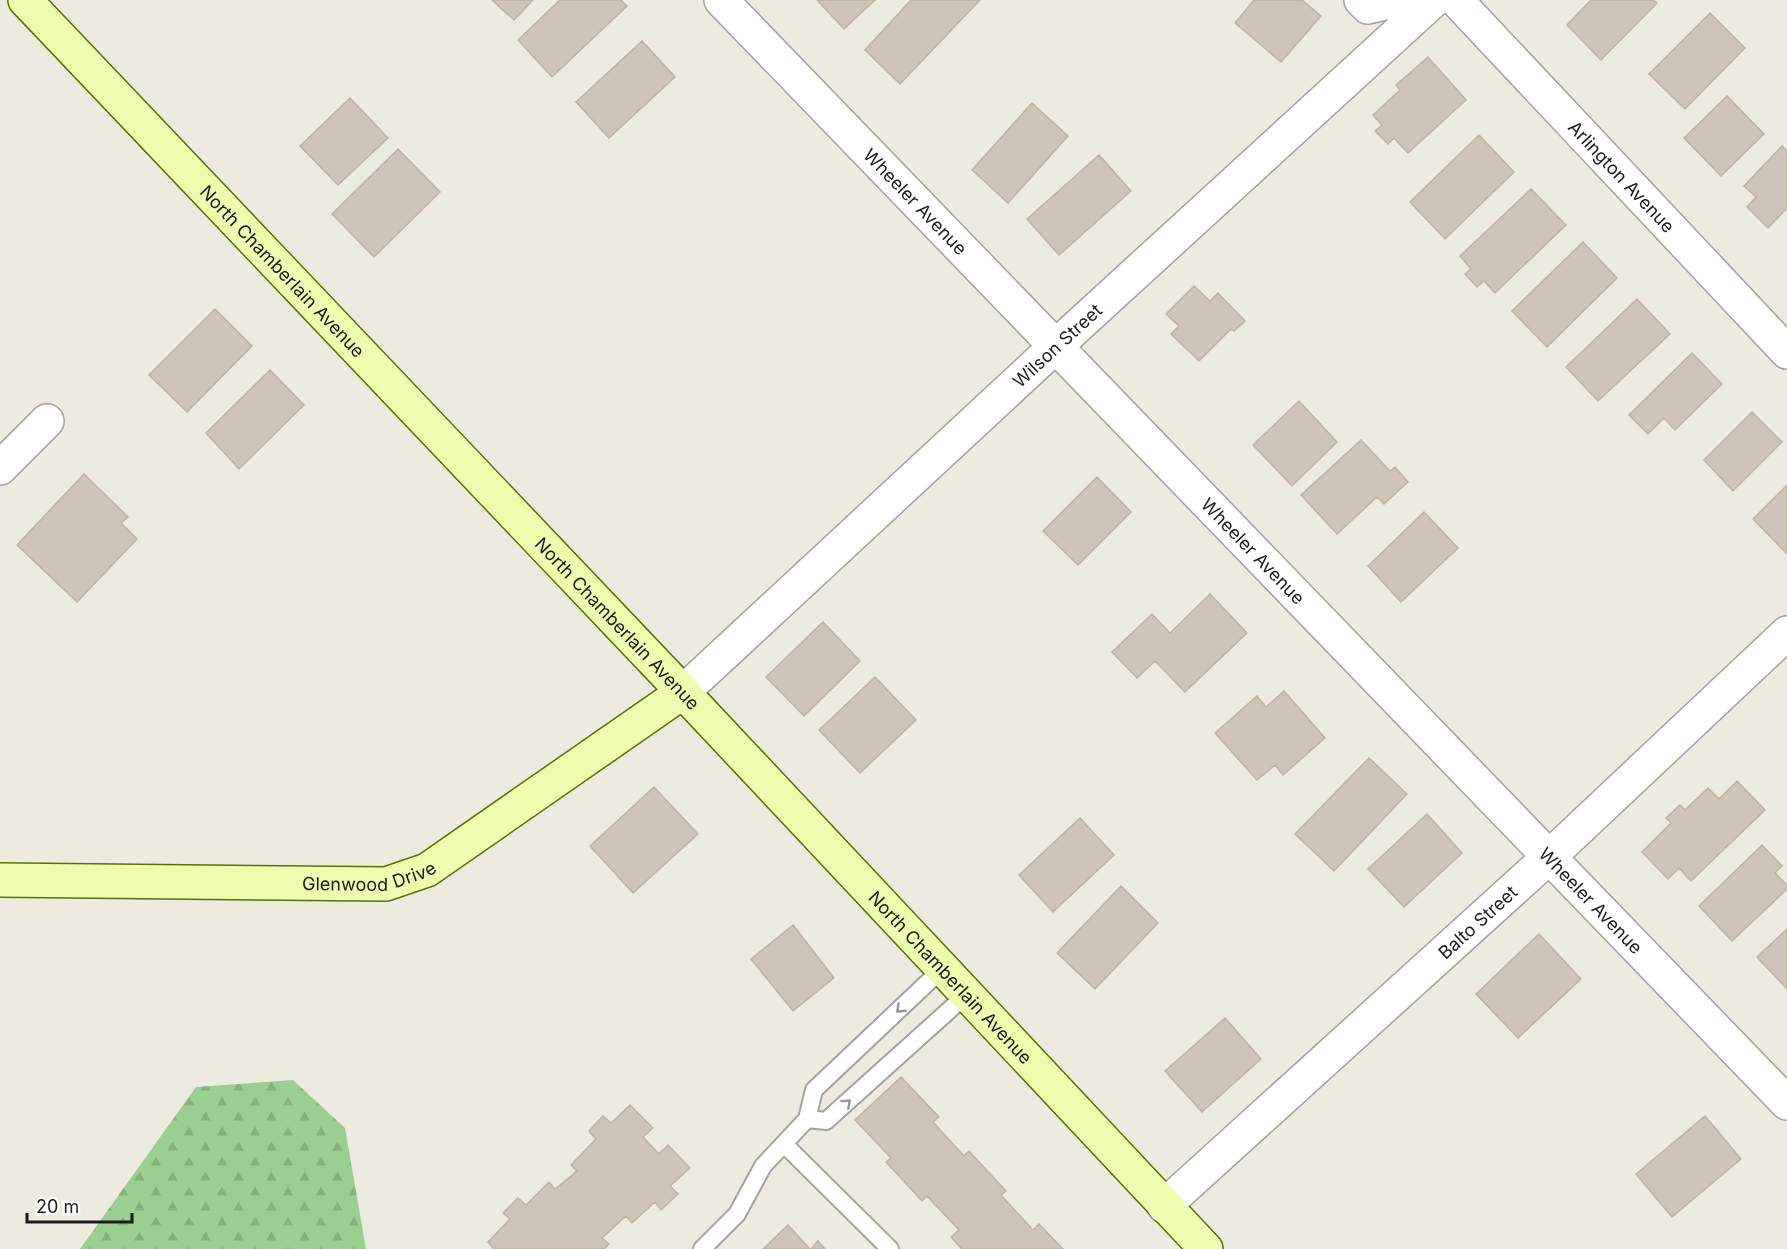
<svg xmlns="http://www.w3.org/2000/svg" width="1787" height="1249" viewBox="0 0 1787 1249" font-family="Inter,sans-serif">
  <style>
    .forest { fill: url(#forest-firs) }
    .building { fill: #cdc5b9; stroke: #c0b3a2; stroke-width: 1.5 }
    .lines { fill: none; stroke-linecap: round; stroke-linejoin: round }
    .lane-casing { stroke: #a2a2a2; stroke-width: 20 }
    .street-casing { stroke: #a2a2a2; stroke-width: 36 }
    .secondary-casing { stroke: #577400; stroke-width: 36 }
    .lane { stroke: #fff; stroke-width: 16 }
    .street { stroke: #fff; stroke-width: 33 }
    .secondary { stroke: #edfcaf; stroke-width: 33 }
    .oneway { stroke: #989898 }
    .labels { text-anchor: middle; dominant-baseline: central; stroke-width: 4.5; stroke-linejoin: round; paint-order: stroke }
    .street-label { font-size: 18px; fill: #1b1b1b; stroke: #fff }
  </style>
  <defs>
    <pattern id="forest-firs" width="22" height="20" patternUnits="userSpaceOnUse" patternTransform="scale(1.5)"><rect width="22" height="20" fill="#9bcf92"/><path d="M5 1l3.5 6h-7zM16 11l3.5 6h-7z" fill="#85b17d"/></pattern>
  </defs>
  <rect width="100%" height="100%" fill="#edebe0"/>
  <!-- forest -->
  <path class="forest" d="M 293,1080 L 345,1128 L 366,1249 L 80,1249 L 196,1087 Z"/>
  <!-- building -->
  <path class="building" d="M 492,0 L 533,0 L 514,20 Z
    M 560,0 L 621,0 L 627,6 L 552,77 L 518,40 Z
    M 817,0 L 875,0 L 844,29 Z
    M 911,0 L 980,0 L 900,84 L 865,50 Z
    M 1254,0 L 1302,0 L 1321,16 L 1281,62 L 1235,23 Z
    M 1591,0 L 1653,0 L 1657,3 L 1601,60 L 1567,25 Z
    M 1710,13 L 1745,48 L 1685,109 L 1649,74 Z
    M 642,41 L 675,77 L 609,138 L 576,102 Z
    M 1428,57 L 1466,100 L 1408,153 L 1394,138 L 1388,144 L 1375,131 L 1382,125 L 1373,115 L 1400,90 L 1396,85 Z
    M 1727,96 L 1764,134 L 1721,176 L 1684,138 Z
    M 350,98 L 388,138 L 338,185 L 300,146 Z
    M 1032,103 L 1068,136 L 1008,203 L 972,170 Z
    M 1479,135 L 1514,172 L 1445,239 L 1410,202 Z
    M 1782,146 L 1787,151 L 1787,208 L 1768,228 L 1747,207 L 1756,197 L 1744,186 Z
    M 398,149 L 440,192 L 374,257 L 332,214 Z
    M 1099,155 L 1131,191 L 1059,255 L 1027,219 Z
    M 1531,189 L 1566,225 L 1495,293 L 1484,281 L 1477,287 L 1465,274 L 1471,269 L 1460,256 Z
    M 1583,242 L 1617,278 L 1547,347 L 1512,311 Z
    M 1194,286 L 1210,301 L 1218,293 L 1245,321 L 1234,331 L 1231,329 L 1199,361 L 1171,334 L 1179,326 L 1166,314 Z
    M 1637,299 L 1670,334 L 1598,401 L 1566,367 Z
    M 215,309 L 252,346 L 187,412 L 149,375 Z
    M 1692,353 L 1722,384 L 1675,430 L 1664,418 L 1648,434 L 1629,415 Z
    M 270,370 L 304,405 L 239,469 L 206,433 Z
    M 1299,401 L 1337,442 L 1292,486 L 1253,445 Z
    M 1752,412 L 1782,442 L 1733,491 L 1704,460 Z
    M 1361,440 L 1390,471 L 1395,467 L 1408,482 L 1384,504 L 1377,497 L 1337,534 L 1301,495 Z
    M 84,474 L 128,517 L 121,523 L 137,539 L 77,602 L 17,545 Z
    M 1097,477 L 1131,512 L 1078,565 L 1043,531 Z
    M 1787,485 L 1787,554 L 1753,519 Z
    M 1424,512 L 1458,548 L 1401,602 L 1368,566 Z
    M 1210,594 L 1247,633 L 1185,692 L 1155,661 L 1137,678 L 1112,652 L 1152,614 L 1170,633 Z
    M 823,622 L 860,661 L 804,716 L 766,677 Z
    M 875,677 L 916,720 L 860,773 L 819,730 Z
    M 1284,691 L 1325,738 L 1283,775 L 1275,765 L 1257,780 L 1215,733 L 1257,696 L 1266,707 Z
    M 1369,758 L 1407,794 L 1334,871 L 1295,834 Z
    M 1737,781 L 1765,810 L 1691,881 L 1679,868 L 1668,879 L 1642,852 L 1671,823 L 1666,818 L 1680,805 L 1685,810 L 1708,788 L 1719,799 Z
    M 654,787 L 698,834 L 633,893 L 590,846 Z
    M 1427,814 L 1462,853 L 1404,907 L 1368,869 Z
    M 1080,818 L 1114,855 L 1053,912 L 1019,875 Z
    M 1762,845 L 1782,866 L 1775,873 L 1787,885 L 1787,889 L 1732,941 L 1699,906 Z
    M 1121,886 L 1158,923 L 1095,989 L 1057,953 Z
    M 793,925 L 834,978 L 793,1011 L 751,959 Z
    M 1787,929 L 1787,989 L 1757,957 Z
    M 1539,934 L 1581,979 L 1518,1038 L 1476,994 Z
    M 1225,1018 L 1261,1059 L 1202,1112 L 1165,1071 Z
    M 901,1077 L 939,1117 L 933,1122 L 964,1156 L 969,1151 L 1006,1191 L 1001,1195 L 1033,1230 L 1039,1224 L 1063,1249 L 962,1249 L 951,1237 L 959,1230 L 927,1196 L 922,1201 L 886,1162 L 891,1158 L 855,1120 Z
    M 630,1105 L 653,1128 L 643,1137 L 659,1154 L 668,1145 L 690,1168 L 670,1186 L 678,1194 L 661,1210 L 655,1202 L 632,1223 L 626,1216 L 602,1238 L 609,1244 L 604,1249 L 494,1249 L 488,1242 L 510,1219 L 503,1213 L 518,1198 L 526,1205 L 549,1182 L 555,1189 L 577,1171 L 571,1165 L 596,1139 L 589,1131 L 603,1116 L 611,1123 Z
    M 1705,1116 L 1741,1159 L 1672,1217 L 1636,1174 Z
    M 788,1225 L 810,1249 L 763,1249 Z
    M 818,1241 L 825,1249 L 811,1249 Z"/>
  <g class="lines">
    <defs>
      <path id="lane" d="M 942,969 L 814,1090 L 807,1119 L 826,1121 L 966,995
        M 784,1144 L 890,1249
        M 702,1249 L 737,1214 L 763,1166 L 807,1119"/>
      <g id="street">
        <path id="s1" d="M 721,0 L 1787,1103"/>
        <path d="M 1361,0 L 1368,7 L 1398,0"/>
        <path id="s2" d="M 1456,0 L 1787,352"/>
        <path d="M 0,468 L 47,421"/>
        <path id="s3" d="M 683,692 L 1056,346 L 1434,0"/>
        <path id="s4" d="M 1164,1206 L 1549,857 L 1787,633"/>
      </g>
      <g id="secondary">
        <path id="s5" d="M 25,0 L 683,692 L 1206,1249"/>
        <path id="s6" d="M 0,880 L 386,884 L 427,870 L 683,692"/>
      </g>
    </defs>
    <!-- lane casing -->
    <use href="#lane" class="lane-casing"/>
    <!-- street casing -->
    <use href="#street" class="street-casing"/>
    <!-- secondary casing -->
    <use href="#secondary" class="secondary-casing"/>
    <!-- lane -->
    <use href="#lane" class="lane"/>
    <!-- street -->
    <use href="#street" class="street"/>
    <!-- secondary -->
    <use href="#secondary" class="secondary"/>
  </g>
  <!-- one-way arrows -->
  <defs><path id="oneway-chevron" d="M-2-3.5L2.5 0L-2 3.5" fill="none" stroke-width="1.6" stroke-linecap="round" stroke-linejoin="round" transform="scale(1.5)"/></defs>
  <g class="oneway">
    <use href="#oneway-chevron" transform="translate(900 1009) rotate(137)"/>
    <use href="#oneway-chevron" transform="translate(847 1103) rotate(-42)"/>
  </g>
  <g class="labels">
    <!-- street labels -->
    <g class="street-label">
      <text stroke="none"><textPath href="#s2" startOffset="242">Arlington Avenue</textPath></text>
      <text stroke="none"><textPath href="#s1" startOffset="280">Wheeler Avenue</textPath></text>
      <text stroke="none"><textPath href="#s5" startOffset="374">North Chamberlain Avenue</textPath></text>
      <text stroke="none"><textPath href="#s3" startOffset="510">Wilson Street</textPath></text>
      <text stroke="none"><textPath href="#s1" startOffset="766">Wheeler Avenue</textPath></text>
      <text stroke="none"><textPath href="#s5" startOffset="860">North Chamberlain Avenue</textPath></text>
      <text stroke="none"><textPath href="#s6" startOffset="370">Glenwood Drive</textPath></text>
      <text stroke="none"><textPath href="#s1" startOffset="1252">Wheeler Avenue</textPath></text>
      <text stroke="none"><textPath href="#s4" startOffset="423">Balto Street</textPath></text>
      <text stroke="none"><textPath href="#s5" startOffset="1346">North Chamberlain Avenue</textPath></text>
    </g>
  </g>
  <!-- scale -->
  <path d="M27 1213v9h105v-9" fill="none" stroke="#1b1b1b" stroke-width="3"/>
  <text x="36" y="1213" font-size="18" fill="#1b1b1b" stroke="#ffffff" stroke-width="4.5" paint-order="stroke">20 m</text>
</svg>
